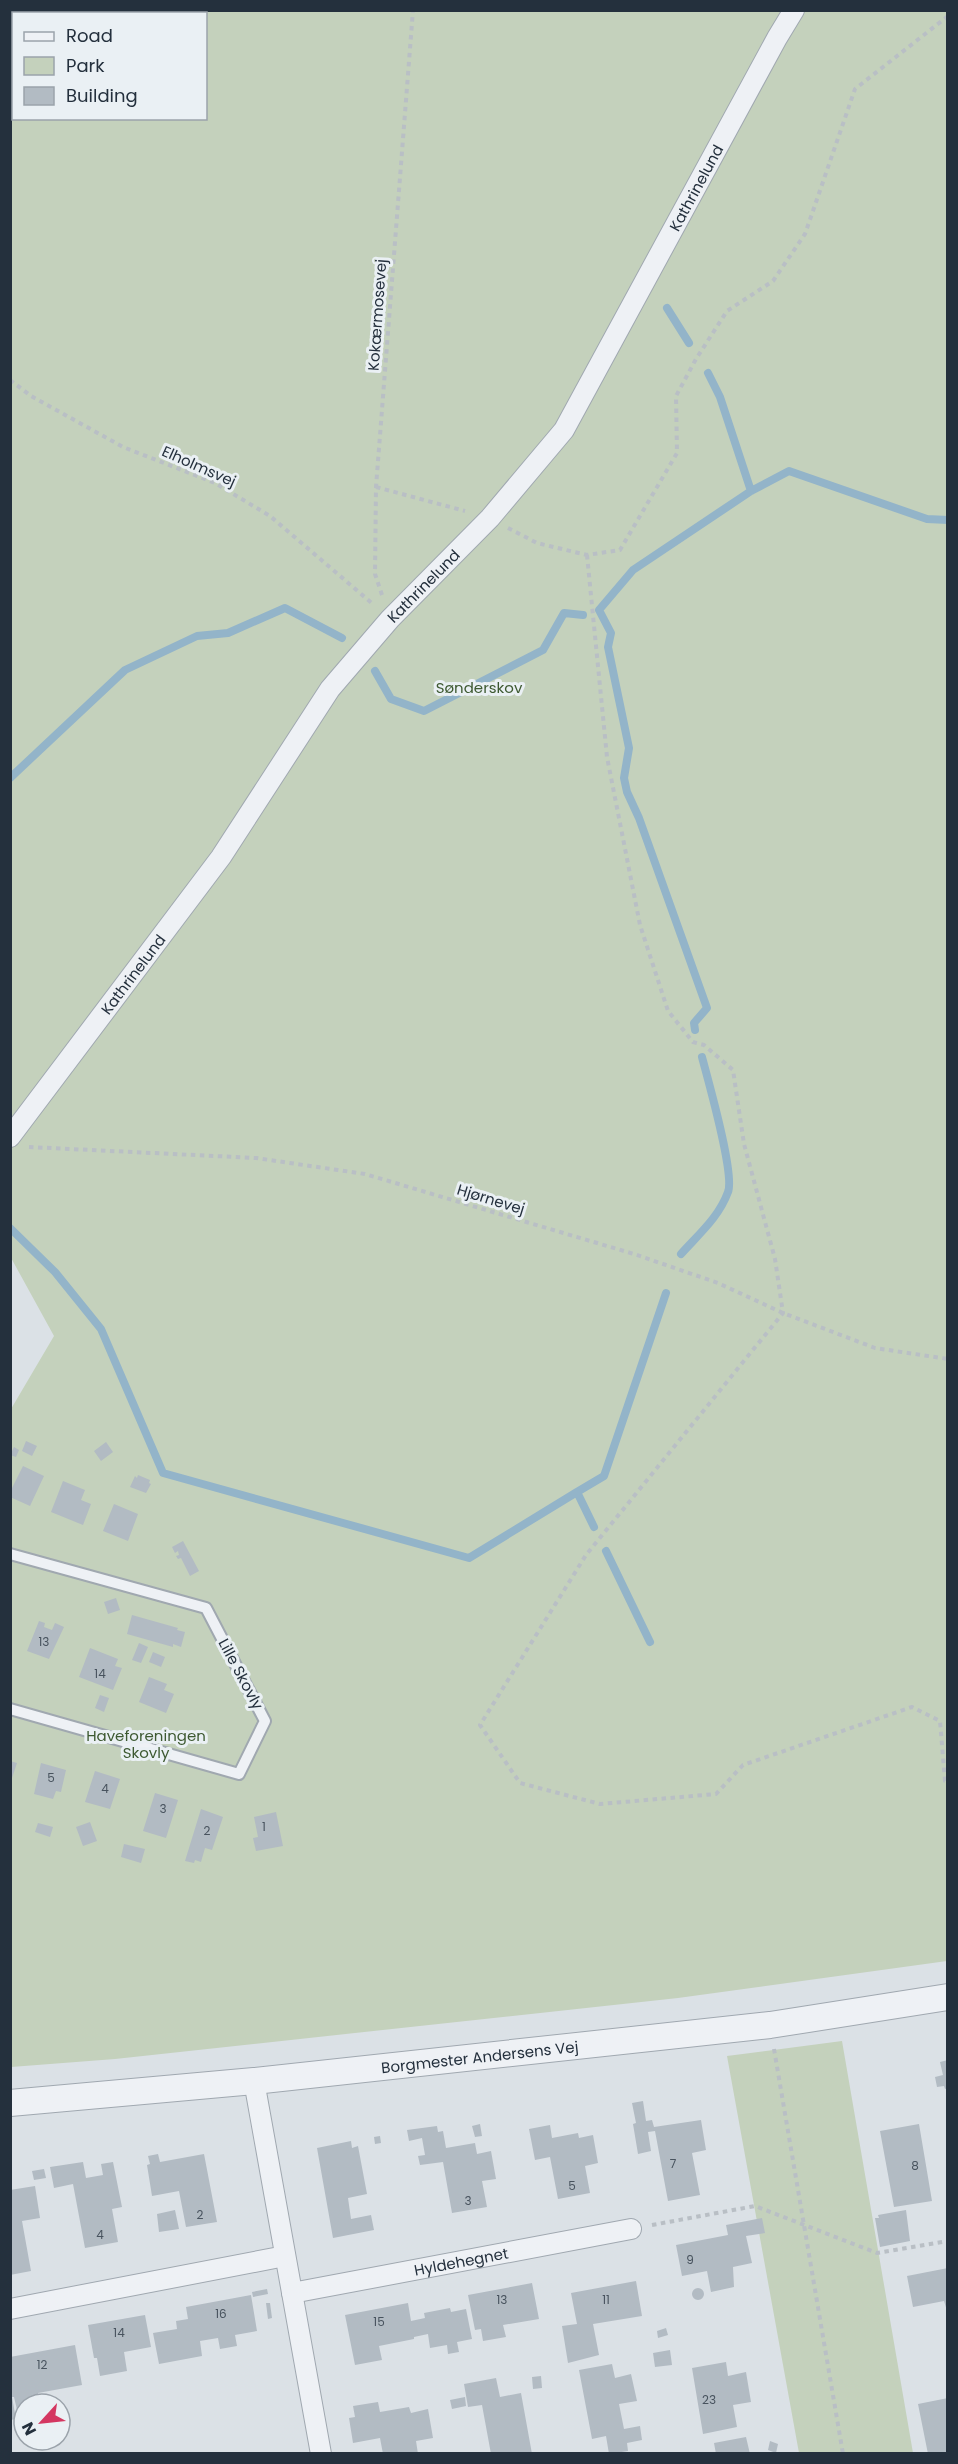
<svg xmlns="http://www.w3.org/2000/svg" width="958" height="2464" viewBox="0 0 958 2464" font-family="Poppins,sans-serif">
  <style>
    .green { fill: #c4d1bc; fill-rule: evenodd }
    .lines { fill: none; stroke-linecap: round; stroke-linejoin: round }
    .stream { stroke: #93b4c9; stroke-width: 8 }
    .building { fill: #b2bbc3 }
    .service-casing { stroke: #a0a8b0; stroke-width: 14 }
    .minor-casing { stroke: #a0a8b0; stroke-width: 22 }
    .tertiary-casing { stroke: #a0a8b0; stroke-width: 28 }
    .path { stroke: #b9bfc5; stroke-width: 4; stroke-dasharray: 4.5 4.5; stroke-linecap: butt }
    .service { stroke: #eef1f5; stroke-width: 10 }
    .minor { stroke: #eef1f5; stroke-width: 20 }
    .tertiary { stroke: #eef1f5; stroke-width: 26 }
    .labels { text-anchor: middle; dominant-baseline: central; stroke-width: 6; stroke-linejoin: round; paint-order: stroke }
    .number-label { font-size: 12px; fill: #48535e }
    .street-label { font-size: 15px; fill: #24303d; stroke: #eaf0f4 }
    .park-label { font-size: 15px; fill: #3d5931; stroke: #eaf0f4 }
  </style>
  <rect width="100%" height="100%" fill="#dbe1e6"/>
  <!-- green -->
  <path class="green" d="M 11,11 L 947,11 L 947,1961 L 678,1998 L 115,2059 L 11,2067 L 11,1409 L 54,1336 L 10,1256 ZM 14,14 L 206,14 L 206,118 L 14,118 Z
    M 842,2041 L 913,2453 L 799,2453 L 727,2056 Z"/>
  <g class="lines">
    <!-- stream -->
    <path class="stream" d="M 667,308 L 689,343
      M 708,373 L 720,397 L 751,491
      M 375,671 L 391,699 L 424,711 L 543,650 L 564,613 L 583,615
      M 10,778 L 125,670 L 197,636 L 228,633 L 285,608 L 342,638
      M 695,1030 L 694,1023 L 707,1008 L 639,818 L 627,792 L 624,778 L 629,748 L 608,647 L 611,633 L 599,610 L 633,570 L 751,491 L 789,471 L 927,519 L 948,520
      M 10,1228 L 55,1272 L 101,1329 L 163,1473 L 469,1558 L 577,1492 L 594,1527
      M 681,1254 C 699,1234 719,1217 728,1192 C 735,1174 708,1080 702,1057
      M 577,1492 L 604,1476 L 666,1293
      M 606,1551 L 650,1642"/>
  </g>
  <!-- building -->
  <path class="building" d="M 26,1441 L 37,1446 L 32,1456 L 22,1451 Z
    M 106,1442 L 113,1452 L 101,1461 L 94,1451 Z
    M 14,1447 L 19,1450 L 16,1457 L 10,1455 Z
    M 23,1466 L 44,1476 L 30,1506 L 10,1497 L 10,1492 Z
    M 138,1475 L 150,1480 L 149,1483 L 151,1484 L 146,1493 L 130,1487 L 135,1476 L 137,1478 Z
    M 63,1481 L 85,1490 L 81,1500 L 91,1504 L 83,1525 L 51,1512 Z
    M 114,1504 L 138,1514 L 128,1541 L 103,1531 Z
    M 183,1541 L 199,1571 L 190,1576 L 181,1558 L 178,1559 L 176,1556 L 179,1555 L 178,1551 L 175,1553 L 172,1547 Z
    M 116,1598 L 120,1610 L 108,1614 L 104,1602 Z
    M 132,1615 L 178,1628 L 177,1630 L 185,1632 L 181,1647 L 173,1644 L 173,1647 L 127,1634 Z
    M 39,1621 L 45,1623 L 44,1627 L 52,1630 L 55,1623 L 64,1627 L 49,1659 L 27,1651 Z
    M 139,1643 L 148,1647 L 141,1663 L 132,1660 Z
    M 90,1648 L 118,1659 L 115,1666 L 122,1668 L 113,1690 L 79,1677 Z
    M 153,1652 L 165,1657 L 161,1667 L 149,1662 Z
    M 149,1677 L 167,1684 L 164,1690 L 174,1694 L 166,1713 L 139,1702 Z
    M 100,1695 L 109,1698 L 104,1712 L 95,1708 Z
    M 10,1761 L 17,1763 L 11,1781 L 10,1781 Z
    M 41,1763 L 66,1770 L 61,1792 L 56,1791 L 53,1799 L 34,1794 Z
    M 95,1771 L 120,1779 L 110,1809 L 85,1802 Z
    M 155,1793 L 178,1800 L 166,1838 L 143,1831 Z
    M 201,1809 L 223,1817 L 212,1850 L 205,1848 L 201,1862 L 195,1860 L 194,1863 L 185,1861 Z
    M 276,1812 L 283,1846 L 256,1851 L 253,1838 L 258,1837 L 254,1817 Z
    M 90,1822 L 97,1841 L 83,1846 L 76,1827 Z
    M 38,1823 L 53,1827 L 50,1837 L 35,1832 Z
    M 124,1844 L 145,1849 L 141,1863 L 121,1857 Z
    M 948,2060 L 948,2088 L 945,2089 L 944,2086 L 937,2087 L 935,2077 L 943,2075 L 940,2062 Z
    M 643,2101 L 646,2121 L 652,2120 L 654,2127 L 701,2120 L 706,2150 L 692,2153 L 700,2195 L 668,2201 L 655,2131 L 648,2132 L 651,2151 L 638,2154 L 633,2124 L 636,2123 L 632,2103 Z
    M 480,2124 L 482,2136 L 475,2137 L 472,2126 Z
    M 919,2124 L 932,2201 L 894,2207 L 880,2131 Z
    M 550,2125 L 552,2138 L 578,2133 L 579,2138 L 593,2135 L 598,2163 L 585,2166 L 590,2193 L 558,2199 L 550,2157 L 535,2160 L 529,2129 Z
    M 437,2126 L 438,2132 L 443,2131 L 446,2148 L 475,2143 L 477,2154 L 491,2151 L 496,2179 L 482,2181 L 487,2207 L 452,2213 L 443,2162 L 420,2165 L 418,2156 L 425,2155 L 422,2138 L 409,2141 L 407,2130 Z
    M 380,2136 L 381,2143 L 375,2144 L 374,2137 Z
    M 351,2141 L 352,2148 L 358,2146 L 367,2194 L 348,2198 L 351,2219 L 371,2215 L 374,2230 L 333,2238 L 317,2148 Z
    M 158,2154 L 160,2162 L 204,2154 L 217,2222 L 186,2227 L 179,2191 L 152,2196 L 147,2165 L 150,2164 L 148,2156 Z
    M 83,2162 L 86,2178 L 103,2175 L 101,2164 L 113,2162 L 122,2207 L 112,2209 L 118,2242 L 85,2248 L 73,2184 L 54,2188 L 50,2167 Z
    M 44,2169 L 46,2178 L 34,2180 L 32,2171 Z
    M 35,2186 L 40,2218 L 22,2221 L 31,2271 L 10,2275 L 10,2190 Z
    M 175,2210 L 179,2229 L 159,2232 L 157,2214 Z
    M 906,2210 L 910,2241 L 880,2247 L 875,2218 L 879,2218 L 878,2215 Z
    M 762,2218 L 765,2233 L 746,2236 L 752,2263 L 733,2267 L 734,2287 L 711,2292 L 707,2271 L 682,2276 L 676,2245 L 728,2235 L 726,2225 Z
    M 948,2268 L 948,2314 L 944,2301 L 913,2307 L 907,2276 Z
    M 636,2281 L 642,2316 L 593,2324 L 599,2355 L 568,2363 L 562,2326 L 577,2324 L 571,2293 Z
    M 532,2283 L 539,2319 L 503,2325 L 506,2337 L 483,2341 L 481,2329 L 475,2330 L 468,2295 Z
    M692 2294a6 6 0 1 1 12 0a6 6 0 1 1-12 0Z
    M 267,2289 L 268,2294 L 253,2297 L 252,2292 Z
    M 251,2295 L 257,2331 L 235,2335 L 237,2346 L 220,2349 L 218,2338 L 200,2341 L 202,2356 L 159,2364 L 153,2333 L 177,2329 L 176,2321 L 188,2319 L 186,2307 Z
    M 266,2303 L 270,2303 L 272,2318 L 268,2319 Z
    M 408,2303 L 411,2321 L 425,2318 L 424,2313 L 450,2308 L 451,2312 L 466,2309 L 472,2339 L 457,2342 L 459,2352 L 448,2354 L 447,2345 L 430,2348 L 428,2334 L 414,2337 L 414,2339 L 379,2346 L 382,2360 L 355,2365 L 345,2315 Z
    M 145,2315 L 151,2347 L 124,2352 L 127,2371 L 100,2376 L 97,2358 L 94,2358 L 88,2325 Z
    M 666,2328 L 668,2335 L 658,2338 L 657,2331 Z
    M 75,2345 L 82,2385 L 38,2393 L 40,2404 L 24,2404 L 24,2413 L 18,2414 L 14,2397 L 12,2397 L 16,2419 L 10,2420 L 10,2357 Z
    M 670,2350 L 672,2365 L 655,2367 L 653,2353 Z
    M 726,2362 L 728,2376 L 746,2372 L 751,2402 L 733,2405 L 737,2427 L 703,2434 L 692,2368 Z
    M 612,2364 L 615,2378 L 631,2374 L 637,2401 L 619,2404 L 624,2429 L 640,2426 L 642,2440 L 627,2443 L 628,2451 L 609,2454 L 606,2436 L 592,2439 L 579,2370 Z
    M 541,2376 L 542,2388 L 533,2389 L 532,2377 Z
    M 496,2378 L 500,2397 L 521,2393 L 532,2454 L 491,2454 L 482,2405 L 468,2407 L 464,2384 Z
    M 465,2397 L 466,2406 L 452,2409 L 450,2400 Z
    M 948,2398 L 948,2454 L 928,2454 L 918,2404 Z
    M 378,2402 L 380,2412 L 409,2407 L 411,2413 L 428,2409 L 433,2438 L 416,2441 L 418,2454 L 383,2454 L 380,2438 L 353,2443 L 349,2418 L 355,2417 L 353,2406 Z
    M 746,2437 L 750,2454 L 716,2454 L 714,2443 Z
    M 770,2441 L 778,2444 L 776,2453 L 768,2450 Z"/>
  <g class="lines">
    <defs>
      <path id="service" d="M 10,1554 L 206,1608 L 265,1721 L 239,1774 L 10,1709"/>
      <g id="minor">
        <path id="s1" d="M 10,1137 L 221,857 L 330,689 L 390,619 L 490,518 L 564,430 L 777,38 L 794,10"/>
        <path d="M 254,2081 L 321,2454"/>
        <path id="s2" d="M 292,2293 L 631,2229"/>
        <path d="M 10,2309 L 285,2256"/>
      </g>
      <g id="tertiary">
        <path id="s3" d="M 10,2103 L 254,2081 L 770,2025 L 948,1997"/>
      </g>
    </defs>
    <!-- service casing -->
    <use href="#service" class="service-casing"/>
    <!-- minor casing -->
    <use href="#minor" class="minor-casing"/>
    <!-- tertiary casing -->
    <use href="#tertiary" class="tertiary-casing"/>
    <!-- path -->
    <path class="path" d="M 10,380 L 31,396 L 123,447 L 215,483 L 270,516 L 374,605
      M 376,487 L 465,511
      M 508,528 L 537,543 L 587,555 L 620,550 L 677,453 L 676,396 L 696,359 L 727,311 L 773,281 L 805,234 L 855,89 L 948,16
      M 587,555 L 607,757 L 640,925 L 668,1011 L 693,1042 L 704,1045 L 733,1070 L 744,1144 L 775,1259 L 783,1313 L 586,1555 L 480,1725 L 520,1783 L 600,1804 L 716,1794 L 743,1765 L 912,1707 L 940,1721 L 945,1781 L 948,1782
      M 382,595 L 375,574 L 376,487 L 413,10
      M 29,1147 L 256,1158 L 365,1174 L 634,1254 L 718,1283 L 783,1313 L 875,1348 L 948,1359
      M 774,2049 L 843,2454
      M 652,2225 L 755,2206 L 877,2253 L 948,2241"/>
    <!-- service -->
    <use href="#service" class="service"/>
    <!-- minor -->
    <use href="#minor" class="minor"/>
    <!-- tertiary -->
    <use href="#tertiary" class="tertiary"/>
  </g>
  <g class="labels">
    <!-- number labels -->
    <g class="number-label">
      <text x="44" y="1641">13</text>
      <text x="100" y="1673">14</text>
      <text x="51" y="1777">5</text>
      <text x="105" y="1788">4</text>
      <text x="163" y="1808">3</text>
      <text x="264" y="1826">1</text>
      <text x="207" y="1830">2</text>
      <text x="673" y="2163">7</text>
      <text x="915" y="2165">8</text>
      <text x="572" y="2185">5</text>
      <text x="468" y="2200">3</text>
      <text x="200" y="2214">2</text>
      <text x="100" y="2234">4</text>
      <text x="690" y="2259">9</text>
      <text x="502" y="2299">13</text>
      <text x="606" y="2299">11</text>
      <text x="221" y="2313">16</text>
      <text x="379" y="2321">15</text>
      <text x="119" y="2332">14</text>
      <text x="42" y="2364">12</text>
      <text x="709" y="2399">23</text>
    </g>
    <!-- street labels -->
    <g class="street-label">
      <text stroke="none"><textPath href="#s1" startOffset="1176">Kathrinelund</textPath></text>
      <text transform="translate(377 315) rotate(-86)">Kokærmosevej</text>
      <text transform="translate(199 466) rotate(24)">Elholmsvej</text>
      <text stroke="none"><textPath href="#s1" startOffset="690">Kathrinelund</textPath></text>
      <text stroke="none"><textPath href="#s1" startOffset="204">Kathrinelund</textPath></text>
      <text transform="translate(491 1199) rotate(17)">Hjørnevej</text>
      <text transform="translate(241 1674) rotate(62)">Lille Skovly</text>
      <text stroke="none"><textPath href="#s3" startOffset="472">Borgmester Andersens Vej</textPath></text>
      <text stroke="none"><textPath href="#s2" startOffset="172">Hyldehegnet</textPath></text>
    </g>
    <!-- park labels -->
    <g class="park-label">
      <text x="479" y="687">Sønderskov</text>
      <text x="146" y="1735">Haveforeningen<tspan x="146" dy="17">Skovly</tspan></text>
    </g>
  </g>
  <!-- border -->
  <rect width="958" height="2464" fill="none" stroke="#24303d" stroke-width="24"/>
  <!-- legend -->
  <rect x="12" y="12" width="195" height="108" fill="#eaf0f4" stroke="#9ba3ab" stroke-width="1.5"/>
  <rect x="24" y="32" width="30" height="9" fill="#eef1f5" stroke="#9ba3ab" stroke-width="1.5"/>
  <text x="66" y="42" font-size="18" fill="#24303d">Road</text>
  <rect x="24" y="57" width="30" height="18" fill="#c4d1bc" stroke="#9ba3ab" stroke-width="1.5"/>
  <text x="66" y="72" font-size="18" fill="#24303d">Park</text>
  <rect x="24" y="87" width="30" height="18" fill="#b2bbc3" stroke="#9ba3ab" stroke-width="1.5"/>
  <text x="66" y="102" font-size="18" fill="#24303d">Building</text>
  <!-- north arrow -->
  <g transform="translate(42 2422) rotate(243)"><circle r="28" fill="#eaf0f4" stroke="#9ba3ab" stroke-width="1.5"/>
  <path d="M0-4.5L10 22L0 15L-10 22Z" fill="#d43761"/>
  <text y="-9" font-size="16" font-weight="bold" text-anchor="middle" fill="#24303d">N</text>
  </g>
</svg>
